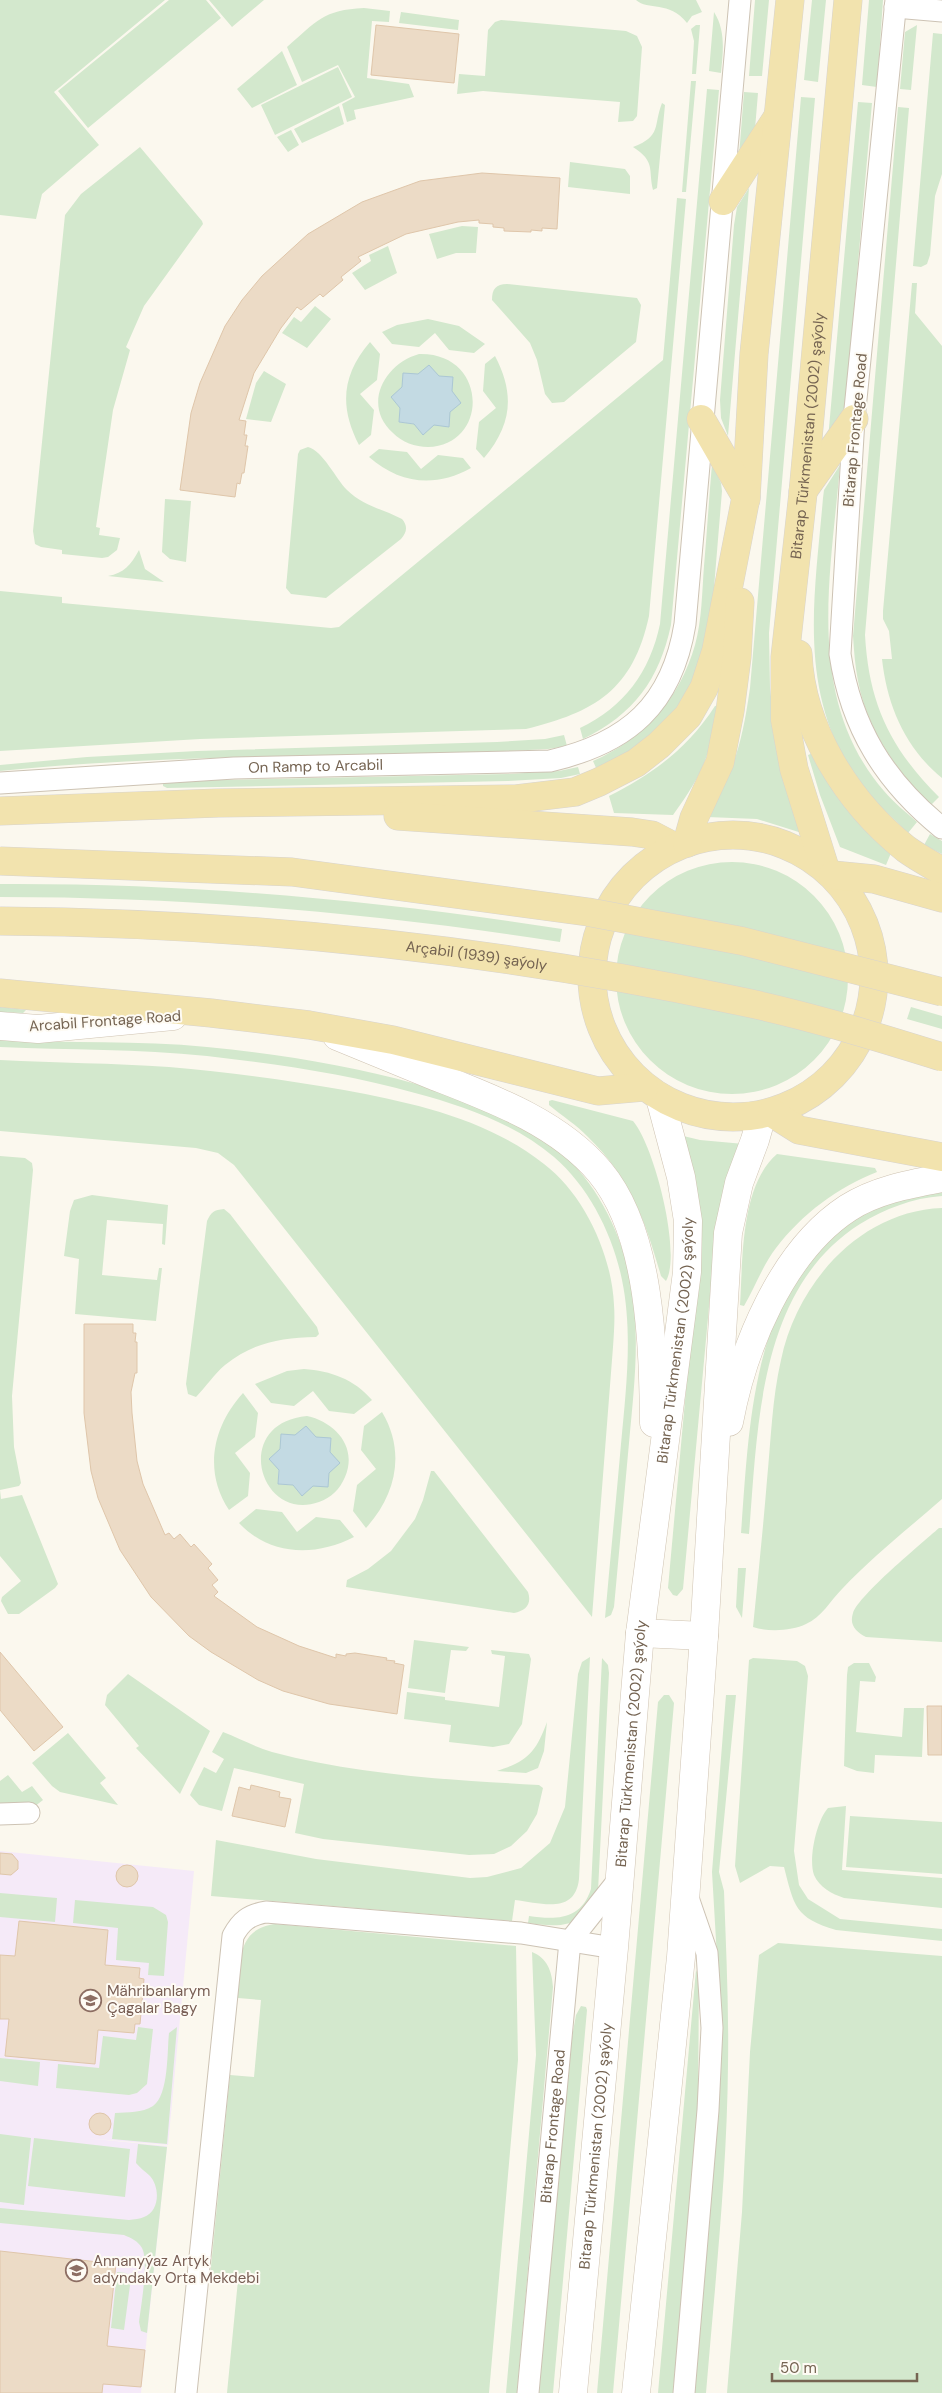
<svg xmlns="http://www.w3.org/2000/svg" width="942" height="2393" viewBox="0 0 942 2393" font-family="'DM Sans',sans-serif">
  <style>
    .education { fill: #f5eaf8 }
    .green { fill: #d3e8cd; fill-rule: evenodd }
    .water { fill: #c3dae3; stroke: #abc7d4 }
    .building { fill: #ecdbc6; stroke: #dfc6aa }
    .lines { fill: none; stroke-linecap: round; stroke-linejoin: round }
    .street-casing { stroke: #cdc3b4; stroke-width: 23 }
    .secondary-casing { stroke: #cfc3b2; stroke-width: 29 }
    .primary-casing { stroke: #d8d4cf; stroke-width: 29 }
    .street { stroke: #fff; stroke-width: 21 }
    .secondary { stroke: #fff; stroke-width: 28 }
    .primary { stroke: #f2e3ae; stroke-width: 28 }
    .primary-bridge-casing { stroke: #d8d4cf; stroke-width: 29; stroke-linecap: butt }
    .primary-bridge { stroke: #f2e3ae; stroke-width: 28 }
    .labels { text-anchor: middle; dominant-baseline: central; stroke-width: 4; stroke-linejoin: round; paint-order: stroke }
    .street-label { font-size: 15px; fill: #756452; stroke: #fefbf4 }
    .education-label { font-size: 15px; fill: #785e54; stroke: #fefbf4; text-anchor: start }
  </style>
  <rect width="100%" height="100%" fill="#fbf8ee"/>
  <!-- education -->
  <path class="education" d="M 0,1851 L 194,1871 L 168,2145 L 84,2138 L 167,2146 L 141,2393 L 0,2393 Z"/>
  <!-- green -->
  <path class="green" d="M 0,0 L 165,0 L 54,92 L 99,145 L 42,194 L 36,219 L 0,215 Z
    M 169,0 L 206,0 L 221,18 L 88,128 L 58,91 Z
    M 209,0 L 264,0 L 232,27 Z
    M 636,0 L 696,0 L 702,12 L 692,16 L 687,23 C 669,0 648,11 636,0 Z
    M 755,0 L 769,0 L 762,76 L 749,76 Z
    M 812,0 L 826,0 L 818,82 L 804,80 Z
    M 869,0 L 883,0 L 877,87 L 862,85 Z
    M 364,8 L 390,11 L 389,22 L 372,21 L 367,78 L 409,84 L 414,97 L 354,110 L 356,119 L 347,122 L 342,104 L 355,97 L 338,65 L 302,82 L 287,47 C 317,21 323,10 364,8 Z
    M 401,12 L 459,20 L 458,30 L 399,23 Z
    M 714,12 C 726,31 723,52 721,73 L 709,71 Z
    M 501,20 L 626,31 L 637,36 L 642,47 L 637,116 L 633,121 L 618,122 L 620,102 L 483,91 L 457,94 L 459,74 L 485,76 L 488,30 L 495,22 Z
    M 696,25 L 700,25 L 696,74 L 692,74 L 694,41 L 691,29 Z
    M 917,25 L 911,90 L 900,89 L 905,32 Z
    M 933,33 L 942,34 L 942,174 L 935,196 L 930,255 L 927,264 L 921,267 L 913,266 Z
    M 282,51 L 297,85 L 252,108 L 237,89 Z
    M 338,67 L 352,97 L 275,135 L 261,105 Z
    M 691,81 L 696,81 L 686,192 L 682,192 Z
    M 707,89 L 719,90 L 671,625 C 659,680 634,714 583,739 L 580,728 C 624,707 650,672 660,624 Z
    M 744,92 L 758,93 L 755,129 L 739,156 Z
    M 801,97 L 815,98 L 769,633 L 770,688 L 775,732 L 805,834 L 757,819 L 707,817 C 735,769 742,743 750,688 Z
    M 858,102 L 872,103 L 846,400 L 841,418 L 828,439 Z
    M 662,103 L 665,105 L 657,188 L 653,190 C 648,169 656,162 633,147 C 662,136 653,126 662,103 Z
    M 339,106 L 344,124 L 302,143 L 294,129 Z
    M 898,107 L 909,108 L 865,635 C 869,704 890,748 939,797 L 931,805 C 897,772 867,729 858,681 C 855,666 854,651 853,636 Z
    M 291,130 L 299,145 L 288,152 L 277,137 Z
    M 140,147 L 202,221 L 203,224 L 144,306 L 126,347 L 130,350 L 113,410 L 96,527 L 100,528 L 99,535 L 120,538 L 117,550 L 108,557 L 102,558 L 62,554 L 62,550 L 41,547 L 35,544 L 33,531 L 65,215 L 81,194 Z
    M 570,162 L 625,169 L 630,176 L 630,194 L 568,187 Z
    M 749,188 L 728,436 L 721,418 L 720,400 L 734,225 L 737,207 Z
    M 677,198 L 686,199 L 649,616 C 633,690 595,712 526,729 L 200,739 L 0,751 L 0,591 L 62,597 L 62,603 L 331,628 L 339,627 L 663,360 Z
    M 462,226 L 478,227 L 476,253 L 456,253 L 437,259 L 429,234 Z
    M 388,246 L 397,273 L 365,290 L 352,273 L 371,261 L 369,255 Z
    M 912,283 L 917,283 L 915,313 L 942,346 L 942,778 C 905,748 887,705 882,659 L 892,659 L 889,631 L 883,619 L 883,611 Z
    M 507,284 L 637,298 L 641,305 L 636,342 L 564,402 L 552,403 L 545,394 L 537,360 L 530,343 L 492,300 C 492,289 496,284 507,284 Z
    M 315,306 L 331,319 L 307,348 L 282,333 L 294,317 L 301,322 Z
    M 428,319 L 459,326 L 485,344 L 474,353 L 449,350 L 435,333 L 419,347 L 392,344 L 382,332 L 397,325 Z
    M 370,342 L 380,354 L 377,380 L 360,394 L 374,410 L 371,435 L 359,445 C 339,406 342,375 370,342 Z
    M 419,354 C 488,352 490,445 428,447 C 415,447 402,442 393,433 C 362,405 384,364 419,354 ZM 400,408 L 414,424 L 399,422 Z
    M 495,356 C 515,394 512,425 484,458 L 476,449 L 479,422 L 496,408 L 483,391 L 485,364 Z
    M 264,371 L 286,384 L 271,422 L 246,419 L 256,383 Z
    M 308,447 C 323,451 336,479 347,490 C 363,506 383,509 402,519 C 408,526 407,532 401,539 L 326,598 L 291,594 L 286,588 L 298,454 L 300,450 Z
    M 379,449 L 407,452 L 421,469 L 438,455 L 463,458 L 471,468 C 435,488 400,484 369,457 Z
    M 712,464 L 721,483 L 722,491 L 712,612 L 701,667 L 681,703 L 666,722 L 632,751 L 597,770 L 593,761 C 644,739 680,698 695,645 C 702,620 702,592 704,566 C 707,532 709,498 712,464 Z
    M 840,465 C 831,576 804,698 884,791 C 893,802 906,812 917,822 L 908,833 C 888,813 865,794 850,769 C 798,683 815,593 823,498 L 824,490 Z
    M 165,499 L 191,501 L 186,562 L 170,559 L 162,552 Z
    M 139,550 L 145,569 L 164,582 L 108,576 C 124,573 131,565 139,550 Z
    M 719,705 C 709,757 704,772 673,815 L 614,813 L 609,796 C 653,774 688,748 715,706 Z
    M 564,735 L 567,746 L 548,749 C 365,759 182,752 0,771 L 0,765 L 87,757 L 197,751 L 497,742 L 545,739 Z
    M 813,753 L 891,853 L 886,865 L 840,847 L 820,795 L 808,755 Z
    M 578,767 L 580,774 L 561,778 L 508,781 L 167,788 L 163,786 L 163,783 L 167,781 L 507,774 L 559,771 Z
    M 930,834 L 942,841 L 942,854 L 924,845 Z
    M616 978a116 116 0 1 1 232 0a116 116 0 1 1-232 0Z
    M 0,884 C 189,883 376,900 562,929 L 560,942 C 375,913 188,897 0,897 Z
    M 0,1007 L 26,1010 L 23,1013 L 0,1012 Z
    M 911,1007 L 942,1016 L 942,1029 L 907,1019 Z
    M 0,1039 C 69,1044 138,1040 207,1047 C 277,1054 348,1065 416,1084 C 467,1099 517,1118 559,1151 C 596,1181 622,1234 630,1279 C 641,1333 634,1389 629,1443 C 624,1498 619,1553 614,1607 L 611,1615 L 605,1618 C 610,1560 616,1502 621,1444 C 626,1390 633,1333 622,1280 C 613,1235 589,1187 554,1157 C 515,1124 464,1106 415,1093 C 348,1074 276,1064 207,1056 C 138,1049 69,1050 0,1047 Z
    M 0,1060 C 56,1063 113,1063 169,1067 C 228,1072 286,1080 344,1090 C 414,1103 487,1119 544,1164 C 584,1194 612,1255 614,1305 C 615,1318 614,1333 613,1347 L 592,1617 L 234,1165 L 218,1153 L 196,1148 L 0,1131 Z
    M 552,1100 L 633,1121 C 654,1145 682,1253 666,1281 L 661,1276 C 645,1220 631,1179 588,1137 C 577,1125 562,1116 549,1105 L 549,1101 Z
    M 675,1134 L 700,1140 L 744,1144 L 727,1179 L 717,1220 L 683,1589 L 677,1596 L 673,1595 L 668,1588 L 698,1258 Z
    M 777,1154 L 875,1168 L 877,1172 C 838,1187 802,1214 776,1248 C 763,1265 755,1287 744,1306 L 740,1305 C 743,1260 740,1186 777,1154 Z
    M 0,1156 L 25,1158 L 32,1163 L 33,1170 L 12,1396 L 14,1447 L 21,1483 L 19,1486 L 0,1490 L 1,1499 L 22,1495 L 58,1584 L 55,1588 L 19,1614 L 8,1614 L 1,1601 L 2,1597 L 21,1581 L 0,1556 Z
    M 942,1189 L 942,1196 C 912,1198 885,1209 860,1224 C 758,1289 758,1426 749,1534 L 741,1533 C 750,1416 752,1270 872,1208 C 891,1199 921,1195 942,1189 Z
    M 92,1195 L 168,1205 L 165,1245 L 162,1244 L 163,1224 L 107,1220 L 102,1275 L 157,1280 L 159,1268 L 162,1268 L 156,1321 L 75,1314 L 79,1259 L 64,1256 L 70,1211 L 74,1200 Z
    M 942,1208 L 942,1499 C 909,1528 872,1557 842,1589 C 830,1601 822,1617 806,1624 C 792,1631 768,1632 753,1627 C 758,1578 763,1529 767,1480 C 771,1440 772,1399 781,1360 C 797,1283 860,1211 942,1208 Z
    M 224,1209 L 230,1214 L 317,1327 L 319,1334 L 316,1337 C 281,1338 254,1342 225,1365 C 214,1374 206,1387 196,1397 L 188,1394 L 186,1384 L 207,1221 C 211,1212 214,1210 224,1209 Z
    M 304,1369 C 331,1371 354,1379 372,1400 L 354,1414 L 329,1411 L 313,1391 L 294,1406 L 271,1403 L 255,1384 L 287,1371 Z
    M 243,1393 L 258,1413 L 255,1437 L 235,1453 L 250,1473 L 248,1496 L 229,1510 C 203,1471 213,1426 243,1393 Z
    M 382,1412 C 406,1452 396,1495 366,1528 L 353,1511 L 357,1485 L 376,1469 L 361,1450 L 364,1426 Z
    M 307,1416 C 335,1422 358,1447 345,1477 C 340,1489 331,1498 319,1502 C 259,1523 231,1423 307,1416 ZM 280,1449 L 293,1485 L 278,1484 Z
    M 431,1471 L 434,1471 L 528,1592 C 532,1604 526,1611 514,1613 L 346,1587 L 347,1580 L 368,1569 L 391,1551 L 415,1519 L 423,1500 Z
    M 256,1509 L 282,1512 L 297,1532 L 316,1517 L 340,1520 L 354,1537 C 315,1557 270,1556 239,1523 Z
    M 939,1528 L 942,1528 L 942,1642 L 866,1637 C 856,1632 849,1625 853,1613 C 859,1595 921,1544 939,1528 Z
    M 738,1568 L 746,1568 L 742,1618 L 736,1607 Z
    M 414,1640 L 469,1647 L 466,1651 L 451,1650 L 445,1693 L 408,1688 Z
    M 491,1650 L 529,1654 L 531,1659 L 522,1724 L 509,1744 L 493,1747 L 449,1742 L 451,1725 L 404,1719 L 407,1692 L 445,1697 L 445,1700 L 499,1707 L 505,1656 L 492,1654 Z
    M 590,1657 L 579,1879 C 575,1915 541,1903 515,1900 L 512,1921 L 211,1896 L 216,1840 L 316,1859 L 470,1878 L 487,1877 L 521,1868 L 550,1843 L 565,1807 L 578,1674 L 582,1662 Z
    M 602,1658 L 608,1665 L 609,1673 L 598,1891 C 593,1899 588,1911 581,1917 C 567,1929 544,1925 528,1923 L 529,1916 C 556,1920 581,1920 591,1889 Z
    M 753,1658 L 797,1661 L 805,1666 L 808,1676 L 794,1851 L 799,1885 L 808,1899 L 840,1919 L 942,1929 L 942,1941 L 836,1930 C 795,1918 794,1906 784,1867 L 770,1866 L 740,1883 L 735,1866 L 749,1660 Z
    M 854,1663 L 869,1663 L 876,1677 L 875,1682 L 860,1681 L 856,1732 L 902,1737 L 904,1708 L 924,1708 L 922,1757 L 875,1755 L 874,1773 L 857,1771 L 844,1766 L 847,1675 L 848,1667 Z
    M 128,1674 L 210,1731 L 180,1794 L 136,1748 L 139,1746 L 105,1705 L 107,1695 Z
    M 664,1695 L 669,1695 L 674,1703 L 613,2393 L 597,2393 L 658,1702 Z
    M 726,1695 L 736,1695 L 719,1872 L 724,1891 C 726,1949 729,2007 728,2065 C 727,2174 715,2284 706,2393 L 693,2393 L 721,2026 L 712,1872 Z
    M 547,1722 L 544,1751 L 538,1768 L 526,1773 L 497,1771 C 528,1761 536,1752 547,1722 Z
    M 223,1732 C 239,1738 255,1747 272,1752 C 359,1775 449,1780 539,1785 L 543,1788 L 537,1814 L 527,1831 L 511,1846 L 494,1854 L 469,1855 L 323,1839 L 295,1833 L 304,1784 L 234,1768 L 222,1811 L 199,1805 L 190,1795 L 204,1767 L 216,1773 L 224,1759 L 212,1752 Z
    M 68,1733 L 106,1778 L 100,1783 L 118,1805 L 60,1792 L 52,1786 L 32,1763 Z
    M 8,1775 L 22,1792 L 32,1786 L 43,1800 L 30,1810 L 0,1808 L 0,1781 Z
    M 846,1806 L 842,1870 L 942,1878 L 942,1908 L 844,1898 C 832,1894 819,1887 814,1875 C 808,1858 817,1820 828,1808 Z
    M 850,1816 L 942,1822 L 942,1874 L 846,1867 Z
    M 0,1893 L 57,1898 L 55,1922 L 0,1917 Z
    M 75,1900 L 153,1907 L 166,1915 L 168,1922 L 164,1976 L 148,1975 L 149,1963 L 116,1960 L 118,1928 L 73,1923 Z
    M 275,1924 L 516,1946 L 518,2060 L 489,2393 L 227,2393 L 238,2280 L 210,2276 L 230,2075 L 254,2077 L 261,2000 L 238,1998 C 240,1966 235,1929 275,1924 Z
    M 778,1943 L 942,1956 L 942,2393 L 727,2393 L 742,2212 L 750,2052 L 759,1955 Z
    M 532,1952 C 547,1958 552,1971 553,1987 L 517,2393 L 506,2393 L 536,2055 Z
    M 696,1970 L 699,1977 L 698,2109 L 673,2393 L 658,2393 Z
    M 581,2006 L 586,2007 L 587,2010 L 553,2393 L 537,2393 L 570,2048 L 576,2015 Z
    M 138,2027 L 153,2029 L 147,2084 L 137,2093 L 129,2095 L 56,2088 L 58,2064 L 99,2068 L 103,2036 L 136,2040 Z
    M 177,2027 L 167,2144 L 112,2139 L 115,2113 C 128,2112 142,2113 153,2106 C 169,2095 167,2051 169,2033 Z
    M 0,2058 L 40,2062 L 38,2086 L 0,2081 Z
    M 0,2134 L 31,2138 L 24,2205 L 0,2202 Z
    M 34,2138 L 130,2149 L 125,2197 L 28,2186 Z
    M 138,2144 L 167,2147 L 147,2333 L 141,2331 L 139,2322 C 141,2305 149,2262 142,2248 C 138,2241 131,2238 124,2235 L 0,2223 L 0,2208 L 129,2220 C 134,2219 140,2219 144,2217 C 160,2211 160,2187 150,2176 C 146,2172 140,2168 136,2163 Z
    M 117,2272 L 126,2273 L 131,2278 L 124,2330 L 111,2328 Z"/>
  <!-- water -->
  <path class="water" d="M 429,365 L 439,376 L 453,377 L 452,391 L 461,403 L 450,412 L 449,427 L 434,425 L 423,435 L 414,424 L 399,422 L 400,408 L 391,397 L 402,387 L 403,373 L 418,374 Z
    M 306,1426 L 316,1437 L 331,1438 L 330,1452 L 340,1463 L 329,1473 L 328,1487 L 313,1486 L 302,1496 L 293,1485 L 278,1484 L 279,1470 L 269,1459 L 280,1449 L 281,1434 L 295,1435 Z"/>
  <!-- building -->
  <path class="building" d="M 376,25 L 459,34 L 454,83 L 371,75 Z
    M 482,173 L 560,178 L 557,229 L 542,228 L 542,231 L 531,230 L 531,232 L 504,231 L 504,228 L 493,227 L 493,224 L 479,223 L 479,220 L 458,222 L 406,234 L 358,257 L 361,261 L 341,277 L 343,280 L 323,297 L 320,294 L 301,310 L 297,307 L 281,328 L 254,373 L 239,420 L 246,421 L 244,435 L 247,435 L 245,446 L 248,446 L 244,473 L 242,473 L 240,484 L 237,483 L 235,497 L 180,490 L 191,413 L 200,383 L 225,326 L 242,300 L 262,276 L 308,234 L 362,202 L 420,181 Z
    M 84,1324 L 133,1324 L 133,1333 L 136,1333 L 135,1342 L 137,1342 L 137,1373 L 135,1373 L 131,1392 L 132,1413 L 137,1461 L 143,1484 L 165,1535 L 169,1533 L 174,1539 L 180,1534 L 191,1547 L 194,1544 L 212,1564 L 208,1568 L 218,1580 L 212,1585 L 218,1592 L 214,1596 L 257,1627 L 299,1646 L 336,1658 L 336,1654 L 346,1656 L 346,1654 L 355,1653 L 387,1658 L 386,1660 L 395,1661 L 394,1663 L 404,1665 L 397,1714 L 329,1704 L 283,1691 L 258,1680 L 211,1652 L 189,1636 L 151,1597 L 120,1550 L 98,1498 L 91,1471 L 84,1413 Z
    M 0,1652 L 63,1727 L 34,1751 L 0,1710 Z
    M 927,1706 L 942,1706 L 942,1755 L 928,1755 Z
    M 251,1785 L 280,1792 L 279,1797 L 291,1799 L 285,1827 L 232,1816 L 239,1787 L 250,1790 Z
    M 0,1853 L 12,1854 L 18,1861 L 18,1869 L 11,1875 L 0,1874 Z
    M116 1876a11 11 0 1 1 22 0a11 11 0 1 1-22 0Z
    M 19,1921 L 108,1930 L 105,1965 L 140,1968 L 139,1978 L 144,1979 L 140,2024 L 135,2024 L 134,2033 L 98,2030 L 95,2064 L 5,2056 L 9,2019 L 0,2019 L 0,1955 L 15,1956 Z
    M89 2124a11 11 0 1 1 22 0a11 11 0 1 1-22 0Z
    M 0,2251 L 116,2264 L 107,2346 L 145,2350 L 141,2387 L 103,2384 L 102,2393 L 0,2393 Z"/>
  <g class="lines">
    <defs>
      <g id="street">
        <path d="M 896,0 L 854,419 L 840,654 C 851,727 884,781 942,828"/>
        <path d="M 895,7 L 942,11"/>
        <path id="s1" d="M 0,783 L 234,768 L 550,761 C 628,743 672,705 685,624 L 740,0"/>
        <path d="M 0,1814 L 29,1813"/>
        <path d="M 186,2393 L 233,1936 C 241,1921 249,1915 266,1912 L 521,1933 L 614,1948"/>
        <path id="s2" d="M 528,2393 L 570,1941 L 620,1878"/>
        <path d="M 684,2393 L 708,2110 L 712,2028 L 707,1953 L 687,1895"/>
      </g>
      <g id="secondary">
        <path d="M 0,1026 L 38,1029 L 173,1016"/>
        <path d="M 337,1036 C 369,1049 400,1062 432,1075 C 491,1098 558,1122 600,1172 C 651,1233 653,1347 654,1423"/>
        <path d="M 729,1422 C 743,1347 782,1251 848,1208 C 876,1190 910,1184 942,1178"/>
        <path d="M 640,1633 L 704,1636"/>
        <path id="s3" d="M 573,2393 L 614,1948 L 640,1633 L 687,1272 L 688,1221 L 681,1177 L 660,1098"/>
        <path d="M 636,2393 L 681,1957 L 704,1636 L 728,1233 L 739,1183 L 755,1140 L 762,1115"/>
      </g>
      <g id="primary">
        <path d="M 723,201 L 777,118"/>
        <path d="M 803,491 L 854,419"/>
        <path d="M 746,499 L 754,354 L 790,0"/>
        <path d="M 798,654 C 801,729 848,803 906,849 C 917,857 930,864 942,871"/>
        <path d="M 0,811 L 218,803 L 516,799 L 575,792 L 599,782 L 636,763 L 659,745 L 688,716 L 704,688 L 716,651 L 746,497 L 701,419"/>
        <path d="M 398,816 L 632,832 L 652,835 L 675,847"/>
        <circle cx="733" cy="976" r="141"/>
        <path d="M 687,843 L 694,818 L 720,762 L 730,711 L 737,657 L 740,602"/>
        <path id="s4" d="M 825,868 L 794,769 L 785,720 L 785,657 L 803,493 L 848,0"/>
        <path d="M 833,875 L 874,879 L 942,898"/>
        <path d="M 0,993 L 211,1013 L 309,1025 L 393,1040 L 598,1091 L 644,1087"/>
        <path d="M 772,1113 L 799,1130 L 942,1157"/>
      </g>
    </defs>
    <!-- street casing -->
    <use href="#street" class="street-casing"/>
    <!-- secondary casing -->
    <use href="#secondary" class="secondary-casing"/>
    <!-- primary casing -->
    <use href="#primary" class="primary-casing"/>
    <!-- street -->
    <use href="#street" class="street"/>
    <!-- secondary -->
    <use href="#secondary" class="secondary"/>
    <!-- primary -->
    <use href="#primary" class="primary"/>
    <defs>
      <g id="primary-bridge">
        <path d="M 0,861 L 292,872 L 588,912 L 742,941 L 942,992"/>
        <path id="s5" d="M 0,921 C 246,923 493,949 734,1000 C 804,1014 874,1036 942,1057"/>
      </g>
    </defs>
    <!-- primary-bridge casing -->
    <use href="#primary-bridge" class="primary-bridge-casing"/>
    <!-- primary-bridge -->
    <use href="#primary-bridge" class="primary-bridge"/>
  </g>
  <!-- icons -->
  <defs>
    <symbol id="school-ring" viewBox="-11 -11 22 22"><circle r="9.5" fill="#fefbf4" stroke="#8d6e63" stroke-width="1.5"/><path d="M0-5L7-2L0 1L-7-2ZM-4 1L0 2.5L4 1V4Q0 6-4 4Z" fill="#8d6e63"/></symbol>
  </defs>
  <g fill-rule="evenodd">
    <use href="#school-ring" x="78" y="1988" width="25" height="25"/>
    <use href="#school-ring" x="64" y="2258" width="25" height="25"/>
  </g>
  <g class="labels">
    <!-- street labels -->
    <g class="street-label">
      <text transform="translate(855 430) rotate(-85)">Bitarap Frontage Road</text>
      <text stroke="none"><textPath href="#s4" startOffset="439">Bitarap Türkmenistan (2002) şaýoly</textPath></text>
      <text stroke="none"><textPath href="#s1" startOffset="316">On Ramp to Arcabil</textPath></text>
      <text stroke="none"><textPath href="#s5" startOffset="478">Arçabil (1939) şaýoly</textPath></text>
      <text transform="translate(105 1021) rotate(-4)">Arcabil Frontage Road</text>
      <text stroke="none"><textPath href="#s3" startOffset="1058">Bitarap Türkmenistan (2002) şaýoly</textPath></text>
      <text stroke="none"><textPath href="#s3" startOffset="652">Bitarap Türkmenistan (2002) şaýoly</textPath></text>
      <text stroke="none"><textPath href="#s2" startOffset="268">Bitarap Frontage Road</textPath></text>
      <text stroke="none"><textPath href="#s3" startOffset="248">Bitarap Türkmenistan (2002) şaýoly</textPath></text>
    </g>
    <!-- education labels -->
    <g class="education-label">
      <text x="107" y="1991">Mähribanlarym<tspan x="107" dy="17">Çagalar Bagy</tspan></text>
      <text x="93" y="2261">Annanyýaz Artyk<tspan x="93" dy="17">adyndaky Orta Mekdebi</tspan></text>
    </g>
  </g>
  <!-- scale -->
  <path d="M772 2373v8h145v-8" fill="none" stroke="#756452" stroke-width="2.5"/>
  <text x="780" y="2373" font-size="15" fill="#756452" stroke="#fefbf4" stroke-width="4" paint-order="stroke">50 m</text>
</svg>
